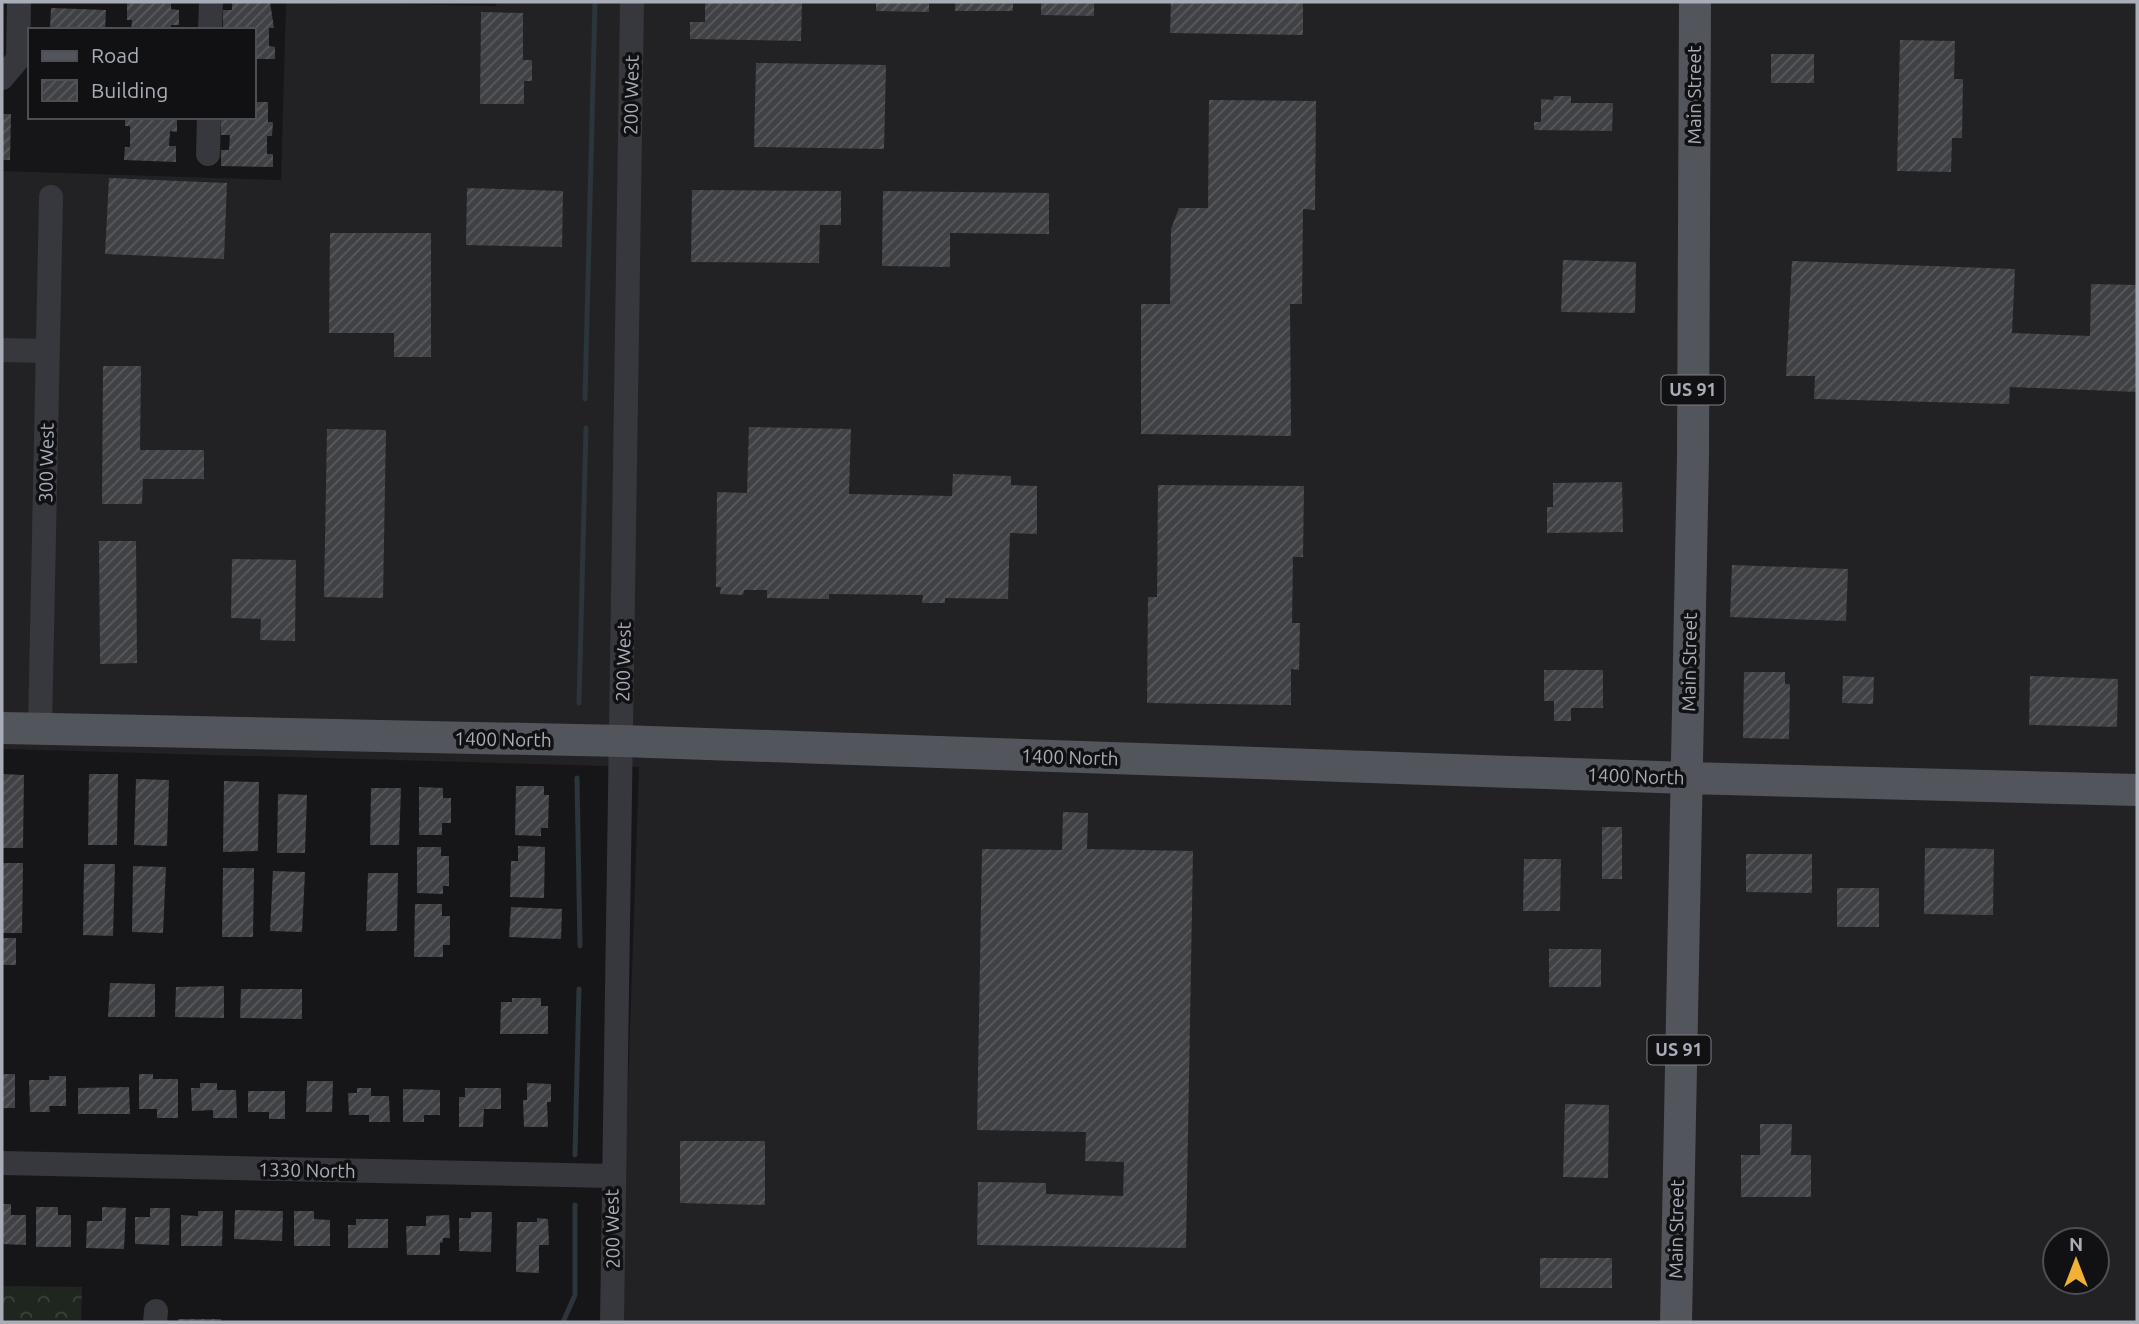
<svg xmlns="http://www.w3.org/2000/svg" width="2139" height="1324" viewBox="0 0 2139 1324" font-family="Ubuntu,sans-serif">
<defs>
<pattern id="park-crowns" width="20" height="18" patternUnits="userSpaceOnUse" patternTransform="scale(1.75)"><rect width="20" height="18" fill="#1e261f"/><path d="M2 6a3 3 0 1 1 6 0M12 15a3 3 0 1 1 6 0" fill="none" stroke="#3c433d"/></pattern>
<pattern id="building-hatch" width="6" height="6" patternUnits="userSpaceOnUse" patternTransform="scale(1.75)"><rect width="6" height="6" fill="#404145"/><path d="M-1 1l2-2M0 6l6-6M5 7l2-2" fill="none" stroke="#595a5e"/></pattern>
</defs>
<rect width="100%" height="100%" fill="#161618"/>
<!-- built -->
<path fill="#222225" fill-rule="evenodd" d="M286,2L496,6L497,2H2137V1322H620L639,767L2,749V171L281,180ZM2055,1240H2097V1282H2055Z"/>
<!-- park -->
<path fill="url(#park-crowns)" d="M2,1286L82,1287L81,1322H2Z"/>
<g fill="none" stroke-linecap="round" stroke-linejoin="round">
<!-- stream -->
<path stroke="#2c353c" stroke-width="5" d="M585,399L595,2
M579,703L586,428
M577,778L580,946
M575,1155L579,989
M563,1322L575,1295V1205"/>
</g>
<!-- building -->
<path fill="url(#building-hatch)" d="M171,2V9L179,10V25H171V30H131L132,20H127V3Z
M232,2H270L274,28H269V46L275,47V59H254V30L223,27V10H232Z
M705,2H802L801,41L690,39V22H705Z
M876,2H929V12L876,11Z
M955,2H1013V11H955Z
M1041,2H1094V16L1041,15Z
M1171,2H1303V35L1170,33Z
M51,8L106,10L105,30H58V27H50Z
M481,12L523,13V60H532V81H524V104H480Z
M1900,40L1955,41L1954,79H1963L1962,138H1952L1951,172L1897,171Z
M1771,54H1814V83H1771Z
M756,63L886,65L884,149L754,147Z
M1554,96H1571V103H1613L1612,131L1534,130V122H1541V99L1553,100Z
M1209,100L1316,101L1315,210L1303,209L1302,304H1290L1291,436L1141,434V304H1170L1171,229L1179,208H1208Z
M254,102H268V122H273L272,136H267V154H273V167L221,166V150H229L230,135H221V118L254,117Z
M2,114H11L10,160H2Z
M125,117H177V132L170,131L169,146H176V162L124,160L125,147H130V126H125Z
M109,178L227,183L224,259L105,254Z
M467,188L563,191L562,247L466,245Z
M692,190L841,191V225H820L819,263L691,262Z
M883,191L1049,193V234L950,233V267L882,266Z
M330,233H431V357H394V333H329Z
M1563,260L1636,262L1635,313L1561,312Z
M1792,261L2015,269L2012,333L2090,336L2091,284L2137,285V392L2010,387L2009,404L1814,399L1815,376H1786Z
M103,366H141L140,450H204V479H143L142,504H102Z
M749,427L851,429L849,494L952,496L953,474L1011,476V485L1037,486V534L1010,533L1008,599L945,598V603H922L923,595L829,594V599L767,598V590H744L743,595L720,594L721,587H716L717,492L747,493Z
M327,429L386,430L383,598L324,597Z
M1622,482L1623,532L1547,533V507H1553V483Z
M1158,485L1304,486L1303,557H1293L1292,623H1300L1299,670L1291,669V705L1147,703L1148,597H1157Z
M99,541H136L137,663L100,664Z
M232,559L296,560L295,641L260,640L261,619L231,618Z
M1732,565L1848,569L1846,621L1730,617Z
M1544,670H1603V708H1571V721H1554V701H1544Z
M1744,672H1785V684H1790L1789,739L1743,738Z
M1843,676L1874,677L1873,704L1842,703Z
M2030,676L2118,679L2117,727L2029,725Z
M2,774L24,775L23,848H2Z
M89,774H118L117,845H88Z
M136,779L169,780L167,846L134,845Z
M224,781L259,782L258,851L223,852Z
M516,786H544V795H549L548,828H541V836L515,835Z
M419,787L443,788V798H451V823H442V835H419Z
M371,788H401L399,845H370Z
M278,794L307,795L305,853H277Z
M1063,812L1088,813L1087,849L1193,851L1186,1248L977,1245L978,1182L1046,1183V1194L1123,1196L1124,1162L1085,1161L1086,1132L977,1130L982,849L1062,850Z
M1602,827H1622V879H1602Z
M518,846L545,847L544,898L510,897L511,861H518Z
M417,847H441V856H449V886H443V894L417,893Z
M1925,848L1994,849L1993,915L1924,914Z
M1746,854H1812V893L1746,892Z
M1524,859H1561L1560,911H1523Z
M2,863H23L22,933H2Z
M84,864H115L113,936L83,935Z
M133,866L166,867L163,933L132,932Z
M223,868H254L253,937H222Z
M273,871L305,872L302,932L270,931Z
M368,873H398L397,931H366Z
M1837,888H1879V927H1837Z
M415,904H442V916H450V945H443V957H414Z
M511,907L562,909L561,939L509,937Z
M2,938H16V965H2Z
M1549,949H1601V987H1549Z
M110,983L155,984V1017H108Z
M224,986V1018L175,1017L176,987Z
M241,989H302V1019L240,1018Z
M512,998H541V1006H548V1034H500L501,1002H512Z
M2,1074H15V1108H2Z
M139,1074H153V1079H178V1118H157V1109H139Z
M49,1076H66V1106H49L50,1112H30L29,1080H49Z
M307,1081H333L332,1112H306Z
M200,1083H217V1090H236L237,1118H213V1110L192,1111L191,1088H200Z
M527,1083L551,1084V1102H547L548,1127H524L523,1100H527Z
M129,1087L130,1114H78V1088Z
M357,1088H371V1096H389L390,1122H369V1115H349L348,1093H357Z
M465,1088H501V1109H484L483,1127H459V1097H465Z
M403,1089L440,1090V1115H424V1122H403Z
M248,1091H285V1119H269V1112H248Z
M1565,1104L1609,1105L1608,1178L1563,1177Z
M1760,1124H1792L1791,1155H1811V1197H1741V1155H1760Z
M680,1141H765V1205L680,1203Z
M2,1204H11V1215H26V1245L2,1244Z
M36,1207H58V1215H71V1247H36Z
M102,1207L126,1208L124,1249L86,1248L87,1221H102Z
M150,1208H170L169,1245L135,1244V1217H150Z
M235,1210L283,1211L282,1241L234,1239Z
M198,1211H223L222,1246H181V1215L198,1216Z
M294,1211H314V1219L330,1220V1246H294Z
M471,1212H492L491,1252L459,1251V1218H471Z
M449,1215L450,1238H443V1242L440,1243V1255H407L406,1226H426V1216Z
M537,1218L548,1219L549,1245H539V1273L516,1272L517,1222H537Z
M356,1219H388V1248H348V1225H356Z
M1540,1258H1612V1288H1540Z
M178,1319H221V1322H178Z"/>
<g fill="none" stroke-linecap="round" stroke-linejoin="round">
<!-- minor -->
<path stroke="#37383d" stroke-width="24" d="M210,30L211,2
M2,78L18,59L19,2
M208,154L209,117
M2,350L48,351
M40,729L51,197
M2,1163L611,1176
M155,1322L156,1311
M612,1322L632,2"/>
<!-- major -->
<path stroke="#53555c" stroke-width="32" d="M2,728L622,741L1687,778L2137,790
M1676,1322L1693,456L1695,2"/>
</g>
<g text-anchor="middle" stroke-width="7" stroke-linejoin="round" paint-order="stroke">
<!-- shield labels -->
<g fill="#111113" stroke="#7b7e86" stroke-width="2">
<rect x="1661.5" y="375.5" width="63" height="29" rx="5"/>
<rect x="1647.5" y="1035.5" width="63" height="29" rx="5"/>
</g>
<g font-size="18" font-weight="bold" fill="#a8adb8">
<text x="1693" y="396">US 91</text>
<text x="1679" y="1056">US 91</text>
</g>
<!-- street labels -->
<g font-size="19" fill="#a8adb8" stroke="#111113">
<text transform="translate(631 95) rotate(-89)" y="7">200 West</text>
<text transform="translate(1694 95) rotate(-90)" y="7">Main Street</text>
<text transform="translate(46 463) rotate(-89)" y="7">300 West</text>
<text transform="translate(623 662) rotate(-89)" y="7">200 West</text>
<text transform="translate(1689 662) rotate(-89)" y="7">Main Street</text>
<text transform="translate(503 739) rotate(1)" y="7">1400 North</text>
<text transform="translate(1070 757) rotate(2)" y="7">1400 North</text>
<text transform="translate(1636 776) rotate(2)" y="7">1400 North</text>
<text transform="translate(307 1170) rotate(1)" y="7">1330 North</text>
<text transform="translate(612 1229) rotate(-91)" y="7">200 West</text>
<text transform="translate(1676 1229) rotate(-89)" y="7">Main Street</text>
</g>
</g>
<!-- border -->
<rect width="2139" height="1324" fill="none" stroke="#a8adb8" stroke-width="7"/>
<!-- legend -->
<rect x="28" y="28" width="228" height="91" fill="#111113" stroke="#4d4f55" stroke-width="2"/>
<rect x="42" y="51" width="35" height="10" fill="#53555c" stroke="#4d4f55" stroke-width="2"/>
<text x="91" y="63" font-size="21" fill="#a8adb8">Road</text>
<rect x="42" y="80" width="35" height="21" fill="url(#building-hatch)" stroke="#4d4f55" stroke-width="2"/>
<text x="91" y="98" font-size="21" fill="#a8adb8">Building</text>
<!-- north arrow -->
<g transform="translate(2076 1261)"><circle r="33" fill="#111113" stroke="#4d4f55" stroke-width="2"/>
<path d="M0-5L12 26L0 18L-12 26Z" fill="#f2b134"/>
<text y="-10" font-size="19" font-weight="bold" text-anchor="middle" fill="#a8adb8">N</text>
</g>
</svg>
